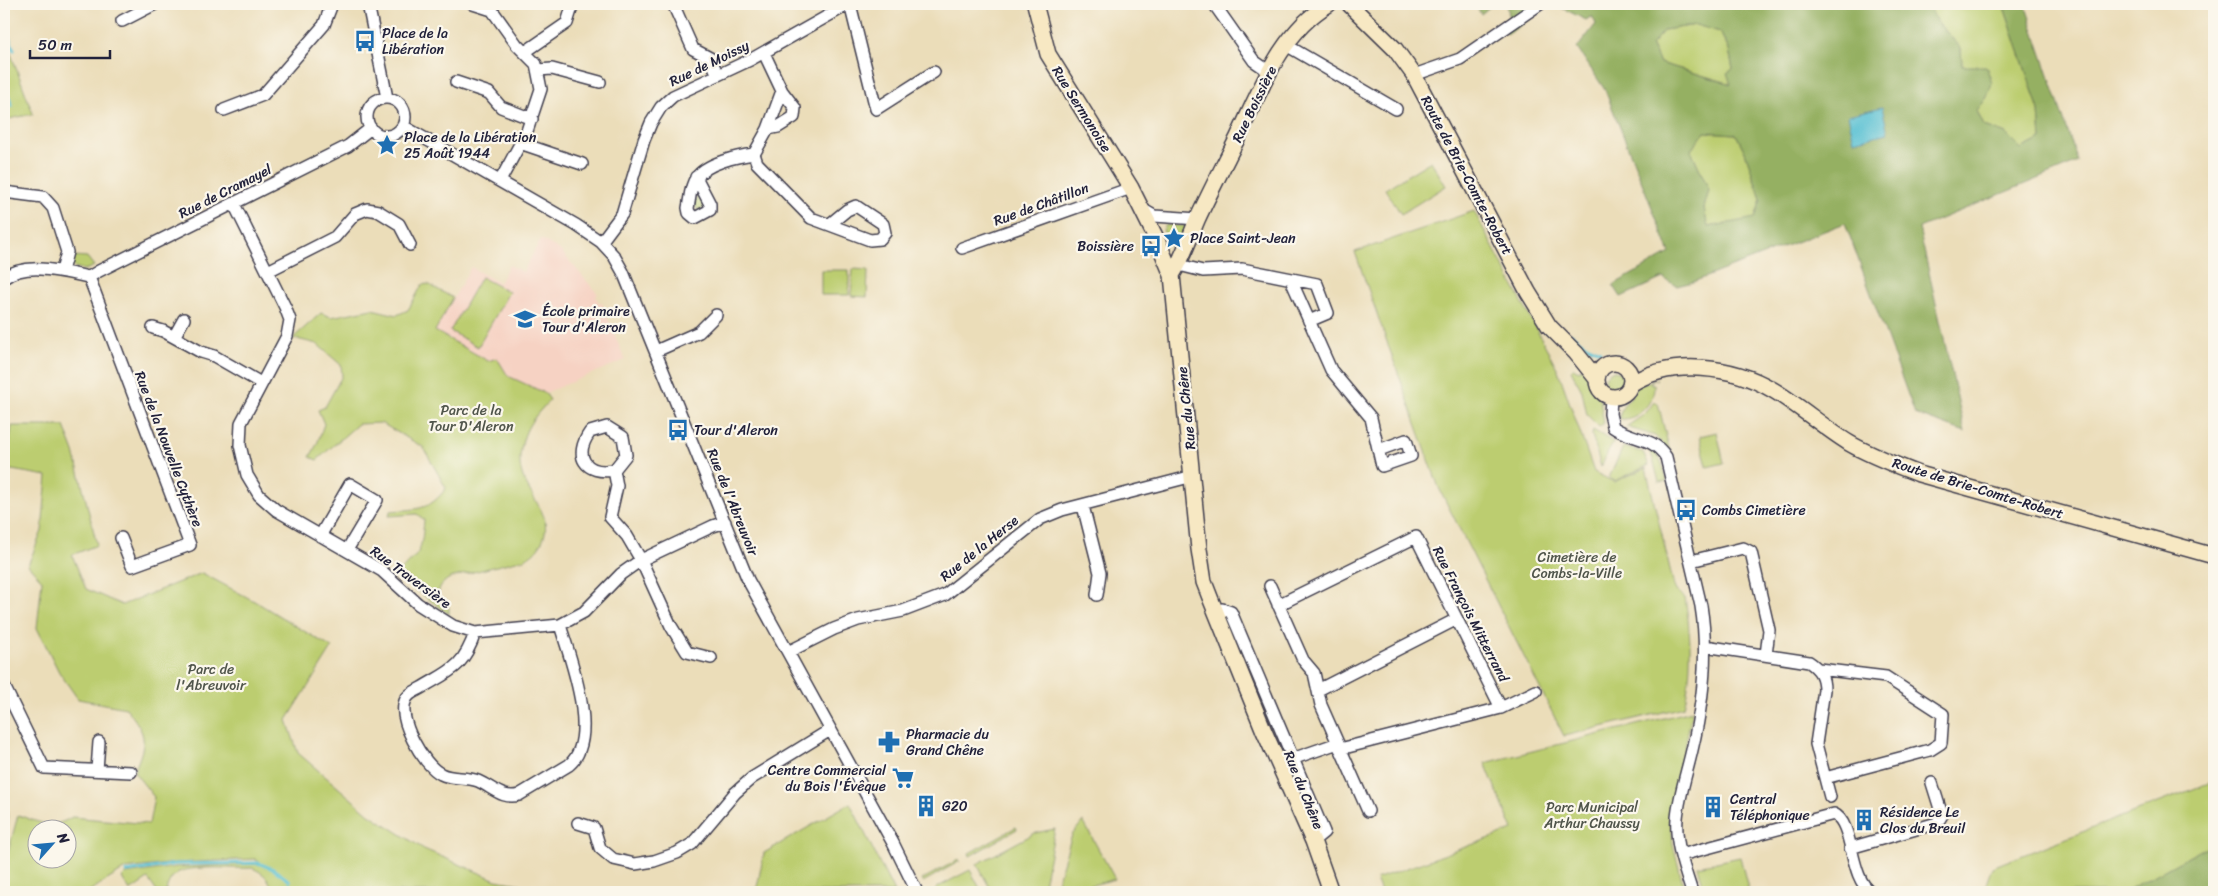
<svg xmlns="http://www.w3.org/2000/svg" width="2218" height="896" viewBox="0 0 2218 896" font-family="Sriracha,sans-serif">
<rect width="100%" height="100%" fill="#fbf7ec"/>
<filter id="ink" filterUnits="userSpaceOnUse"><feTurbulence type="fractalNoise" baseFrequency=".02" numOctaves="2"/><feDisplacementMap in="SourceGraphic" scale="10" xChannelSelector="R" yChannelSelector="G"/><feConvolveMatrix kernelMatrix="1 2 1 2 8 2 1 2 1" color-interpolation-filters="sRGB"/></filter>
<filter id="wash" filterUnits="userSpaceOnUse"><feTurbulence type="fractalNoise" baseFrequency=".0096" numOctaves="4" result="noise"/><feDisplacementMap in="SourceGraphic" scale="20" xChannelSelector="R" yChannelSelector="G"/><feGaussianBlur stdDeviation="1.12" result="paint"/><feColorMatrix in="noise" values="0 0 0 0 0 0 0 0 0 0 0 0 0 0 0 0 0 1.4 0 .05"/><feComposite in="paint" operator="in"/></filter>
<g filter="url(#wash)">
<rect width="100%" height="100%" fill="#ebddb9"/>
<!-- built -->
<path fill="#f6d2c3" d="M541,239L560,250L598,294L596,296L599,304L602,303L625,360L545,393L508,376L497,358L488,361L435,331L471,267L499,283L509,265L523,272Z"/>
<!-- green -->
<path fill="#bccd70" stroke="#6f7856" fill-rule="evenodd" d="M1927,4H2003L2039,110L2041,139L2021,149L2006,134L1984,126L1977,111L1987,97L1962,66L1961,48L1937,22Z
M1696,25L1720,32L1729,50L1733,69L1732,84L1660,63L1651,45L1664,30Z
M4,35L33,114L4,120Z
M1705,132L1736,134L1745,152L1761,199L1755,219L1707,227L1704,208L1709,190L1691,150Z
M1431,161L1446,186L1401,214L1385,189Z
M701,195L706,203L704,209L698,210L694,204L696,197Z
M1474,211L1558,370L1594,472L1614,482L1646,468L1674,586L1676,591L1685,598C1691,634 1693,671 1684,707L1564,736L1439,488L1355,252Z
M1166,225L1187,226L1178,252L1173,251L1163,230Z
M73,256L87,257L94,266L85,270L74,267L70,261Z
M853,269L868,270L867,297L851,296Z
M821,270H849V295H821Z
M481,277L509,292L478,347L450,331Z
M428,284L453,298L435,331L488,361L497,358L508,376L545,393L550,400C532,419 523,429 520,457C518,483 540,500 545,521C548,537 538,553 524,559L450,578C440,584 437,589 439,601L449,607V614L395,575C421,552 421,555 424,520L417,514L389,516L390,511C416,509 430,511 446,488L423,447L381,423L358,424L317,460L310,457L317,444L324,424L318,410L325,407L342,376L341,365L317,344L293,338L321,313L331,317L372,309L397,315L408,310L422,285Z
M1582,367L1590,375L1593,388L1600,399L1604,423L1599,427L1587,415L1582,391L1571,370L1573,368L1579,371Z
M1605 380a9 9 0 1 1 18 0a9 9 0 1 1-18 0Z
M1657,379L1651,382V384H1654C1656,401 1638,421 1620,419C1620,401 1633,401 1636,386Z
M1654,402L1658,403L1670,452L1655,436L1626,427L1645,414Z
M12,426H64L74,452L97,545L72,555L86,589L122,605L202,573L258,603L332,648L287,720L298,753L369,814L424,849L496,880L537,887L556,892H299L290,886L285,892H273C270,879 264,873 252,868C233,869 203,866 185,870C174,872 167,882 166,892H157L148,879L130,891L122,878L126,874L176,867L258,864L264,866L255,859L175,863L125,869L88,892H4V867L18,815C39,822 52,830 72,817L149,824L154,797L134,772C147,740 148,736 126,708L78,699L59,672L37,628L42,580L28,565L42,531L47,476L6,469ZM38,828H68V858H38Z
M1593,430L1613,442L1601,467L1592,435Z
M1717,432L1724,463L1707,467L1700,436Z
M1626,440C1657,449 1659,450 1667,481L1659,482L1652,456L1647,448L1625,441Z
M1623,447L1643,452L1649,465L1615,481L1609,478Z
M1692,711L1671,821L1673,845L1685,892H1381L1376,879L1513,830L1485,763Z
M2214,781V843L2124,892H1983L1992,867Z
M850,803L894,892H756L764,853Z
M4,805C11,816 7,834 4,846Z
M1083,821L1115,879L1066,892H1054L1072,835Z
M1016,827L1017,829L970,856L969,853Z
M1055,829L1043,890L1035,892H992L977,864L1035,833Z
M1740,857L1749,892H1705L1698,866Z
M958,860L960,861L923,882L921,880Z
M970,870L982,892H938L936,888Z"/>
<!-- forest -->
<path fill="#95b062" stroke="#5c694e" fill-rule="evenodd" d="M1474,4H1493L1481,14Z
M1507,4H1541L1540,11L1507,35L1502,26L1509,16Z
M1554,4H1927L1937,22L1961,48L1962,66H1986L1992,83L1987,97L1977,111L1984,126L2006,134L2021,149L2041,139L2039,110L2003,4H2025L2078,162L1919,228L1965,432L1915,414L1845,223L1693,282L1677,286L1663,278L1621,297L1613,285L1670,253L1605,90L1577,48L1596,24L1592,16L1586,20ZM1696,25L1720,32L1729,50L1733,69L1727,73L1731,84L1660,63L1651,45L1664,30ZM1705,132L1736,134L1745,152L1761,199L1755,218L1708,227L1704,208L1709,190L1691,150Z
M2214,843V892H2124Z"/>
<!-- water -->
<path fill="#57c0d3" stroke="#3c7187" d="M1882,107L1888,133L1854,141L1848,115Z"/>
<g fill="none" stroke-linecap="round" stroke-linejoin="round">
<!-- stream -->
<path stroke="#57c0d3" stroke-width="3" d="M4,25L14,50
M4,85L12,106
M1571,334L1586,345L1600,351
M127,872L176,864L258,863L273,869L290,881
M283,892L289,884"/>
</g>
</g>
<g filter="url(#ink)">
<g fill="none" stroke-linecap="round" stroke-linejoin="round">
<!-- street casing -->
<g stroke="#403e4e" stroke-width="14">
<path id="street" d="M368,4L387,98
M473,4L492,10L517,45L536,64L541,89L527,131L500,181
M673,4L693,49L710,58L718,75
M850,4L876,109L934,72
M1214,4L1254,61L1270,72
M122,21L155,4
M1286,45L1396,109
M525,52L567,23L572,7L570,4
M764,53L782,91L795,108L794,117L778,127L768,129
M538,70L552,69L600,82
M1414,75L1460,59L1540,4
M456,82L489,93L501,107L532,119
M782,91L768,129L754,154L757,163L811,218L870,240L880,239L885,233L883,224L856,206L847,210L830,224
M367 117a19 19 0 1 1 38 0a19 19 0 1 1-38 0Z
M224,110L263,95L324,25L332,4
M403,126L576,225L601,242L614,256L623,272L748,580L893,843L917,892
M520,143L582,164
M696,177L710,204V210L695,218L689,213L688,208C690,199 690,186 696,178C706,163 738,156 754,154
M4,192L43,197L53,208L67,252L62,271
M234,204L285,307L290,320L287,336L241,423L240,445L247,475L259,495L276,510L382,571L418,604L453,626L475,633L560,625L584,612L621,574L641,560L713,526L725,522
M1142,209L1154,216L1198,219
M601,242L622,214L644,140L651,123L661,107L673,96L750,60L849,4
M962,248L1131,188
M1179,265L1203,271L1242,269L1317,284L1328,313L1309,321
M268,271L335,237L355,214L367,209L378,211L399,224L410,245
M89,277L190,545L132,566L121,538
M89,277L99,271L348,146L371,128
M4,278C26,261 64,272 89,277
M1291,280L1331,370L1371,418L1382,466L1411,456L1406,440L1379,450
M153,328L163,331L201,352L214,356L261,383
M174,337L184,319
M656,351L699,332L716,315
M1611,398L1610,414L1613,427C1631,440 1653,436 1666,457L1701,606C1709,655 1703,703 1692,750C1687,772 1679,796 1677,818C1675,843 1684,868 1692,892
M614,470C585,475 573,456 590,432L607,427L623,437L626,455L614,470L617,486L610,517L627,536L641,560L671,626L687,652L711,658
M1083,506L1100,573L1097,595
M320,536L350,484L377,500L347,550
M1691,561L1743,548L1751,552L1769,630L1766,655
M1270,586L1303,660L1314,673L1321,705L1368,811
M1278,605L1416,537L1501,708
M1215,611L1222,609L1231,612L1324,832L1313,841
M475,633C463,668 451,670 421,688C416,691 409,693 406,699C396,718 423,765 441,774C452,780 466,776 478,781C492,787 503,800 519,795L569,765C601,738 570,658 560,625
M1705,646L1809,662C1820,669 1824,677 1824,690L1816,744L1830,797
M788,652L834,629L858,620L903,611L945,595L1040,519L1062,510L1193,476
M1819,669L1886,677L1943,714L1941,743L1930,750L1825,778
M4,686L44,768L131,772
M1318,690L1457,619
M1340,749L1501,708L1536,691
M1292,759L1338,743
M97,770L99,742
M578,823L594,828L600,848L613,859L635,864L654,861L677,853L692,844L735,793L752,778L830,730
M1850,848L1937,823L1942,815L1932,783
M1681,855L1834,814C1854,823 1849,878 1871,892"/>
</g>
<!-- secondary casing -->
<g stroke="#403e4e" stroke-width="18">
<path id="secondary" d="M1035,4L1048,54L1131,188L1159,244L1172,275L1199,549L1204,582L1211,600L1264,731L1313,841L1331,892
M1349,4L1395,49L1414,75L1528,292L1549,326L1576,353L1596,378
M1172,275C1183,258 1189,239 1197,220C1210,192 1224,165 1238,137C1261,89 1281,32 1329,4
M1597 380a17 17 0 1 1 34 0a17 17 0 1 1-34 0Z
M1631,384C1672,358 1733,366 1773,390C1800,406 1823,427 1849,443C1871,456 1896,465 1919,474L2214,556"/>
</g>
<!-- street -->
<use href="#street" stroke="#fff" stroke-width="11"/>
<!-- secondary -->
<use href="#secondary" stroke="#f7e8c3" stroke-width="15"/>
</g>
</g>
<!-- icons -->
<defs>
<g id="bus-bare" transform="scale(1.725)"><path d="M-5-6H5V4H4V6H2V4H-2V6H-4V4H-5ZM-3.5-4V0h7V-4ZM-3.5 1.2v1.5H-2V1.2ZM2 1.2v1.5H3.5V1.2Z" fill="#1f6fb2" stroke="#fbf7ec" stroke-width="2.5" paint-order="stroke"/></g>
<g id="sight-bare" transform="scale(1.725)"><path d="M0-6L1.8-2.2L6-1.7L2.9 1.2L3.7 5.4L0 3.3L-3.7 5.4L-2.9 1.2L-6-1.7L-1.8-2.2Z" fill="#1f6fb2" stroke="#fbf7ec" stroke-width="2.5" paint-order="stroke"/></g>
<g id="school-bare" transform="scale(1.725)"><path d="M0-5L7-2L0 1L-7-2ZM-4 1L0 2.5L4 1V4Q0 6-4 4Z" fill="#1f6fb2" stroke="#fbf7ec" stroke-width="2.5" paint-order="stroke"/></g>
<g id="pharmacy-bare" transform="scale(1.725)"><path d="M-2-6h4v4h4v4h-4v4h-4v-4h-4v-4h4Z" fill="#1f6fb2" stroke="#fbf7ec" stroke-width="2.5" paint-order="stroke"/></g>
<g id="supermarket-bare" transform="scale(1.725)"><path d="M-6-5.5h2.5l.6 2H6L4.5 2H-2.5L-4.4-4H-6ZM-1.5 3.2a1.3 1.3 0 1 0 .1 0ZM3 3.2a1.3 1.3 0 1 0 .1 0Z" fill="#1f6fb2" stroke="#fbf7ec" stroke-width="2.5" paint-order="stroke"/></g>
<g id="building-bare" transform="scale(1.725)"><path d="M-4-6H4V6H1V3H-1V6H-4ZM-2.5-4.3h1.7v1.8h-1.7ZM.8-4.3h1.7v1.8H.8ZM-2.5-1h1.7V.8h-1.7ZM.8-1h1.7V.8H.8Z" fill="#1f6fb2" stroke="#fbf7ec" stroke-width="2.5" paint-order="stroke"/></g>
</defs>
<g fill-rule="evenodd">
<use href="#bus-bare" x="365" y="41"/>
<use href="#sight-bare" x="387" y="145"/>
<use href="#sight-bare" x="1174" y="238"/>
<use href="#bus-bare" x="1151" y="246"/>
<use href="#school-bare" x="525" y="319"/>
<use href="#bus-bare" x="678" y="430"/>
<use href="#bus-bare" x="1686" y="510"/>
<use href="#pharmacy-bare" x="889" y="742"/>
<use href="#supermarket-bare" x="903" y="778"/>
<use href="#building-bare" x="926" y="806"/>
<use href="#building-bare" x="1713" y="807"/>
<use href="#building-bare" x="1864" y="820"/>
</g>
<g text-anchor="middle" stroke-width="4.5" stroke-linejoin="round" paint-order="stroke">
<!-- poi labels -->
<g font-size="14" fill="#22223b" stroke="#fbf7ec" text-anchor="start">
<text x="382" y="38">Place de la<tspan x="382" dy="16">Libération</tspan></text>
<text x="404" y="142">Place de la Libération<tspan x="404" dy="16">25 Août 1944</tspan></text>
<text x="1190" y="243">Place Saint-Jean</text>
<text x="1134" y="251" text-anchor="end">Boissière</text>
<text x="542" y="316">École primaire<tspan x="542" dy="16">Tour d'Aleron</tspan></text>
<text x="694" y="435">Tour d'Aleron</text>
<text x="1702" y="515">Combs Cimetière</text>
<text x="906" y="739">Pharmacie du<tspan x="906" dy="16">Grand Chêne</tspan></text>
<text x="886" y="775" text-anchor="end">Centre Commercial<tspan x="886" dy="16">du Bois l'Évêque</tspan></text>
<text x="1730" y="804">Central<tspan x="1730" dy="16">Téléphonique</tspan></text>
<text x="942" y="811">G20</text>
<text x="1880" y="817">Résidence Le<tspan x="1880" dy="16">Clos du Breuil</tspan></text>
</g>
<!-- street labels -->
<g font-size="14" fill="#22223b" stroke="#fbf7ec">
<text transform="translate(709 63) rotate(-26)" y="5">Rue de Moissy</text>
<text transform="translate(1254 104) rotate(-64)" y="5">Rue Boissière</text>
<text transform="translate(1082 109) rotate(58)" y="5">Rue Sermonoise</text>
<text transform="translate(1467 175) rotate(62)" y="5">Route de Brie-Comte-Robert</text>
<text transform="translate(225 191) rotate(-27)" y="5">Rue de Cramayel</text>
<text transform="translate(1041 204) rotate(-20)" y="5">Rue de Châtillon</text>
<text transform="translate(1186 408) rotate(-96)" y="5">Rue du Chêne</text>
<text transform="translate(169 449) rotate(69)" y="5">Rue de la Nouvelle Cythère</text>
<text transform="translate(1978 488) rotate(17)" y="5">Route de Brie-Comte-Robert</text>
<text transform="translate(733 502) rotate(68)" y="5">Rue de l'Abreuvoir</text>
<text transform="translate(979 548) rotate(-39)" y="5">Rue de la Herse</text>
<text transform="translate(411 577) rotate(36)" y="5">Rue Traversière</text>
<text transform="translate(1471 614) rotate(63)" y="5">Rue François Mitterrand</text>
<text transform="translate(1304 790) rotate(68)" y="5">Rue du Chêne</text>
</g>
<!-- park labels -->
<g font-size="14" fill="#50554b" stroke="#fbf7ec">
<text x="471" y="415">Parc de la<tspan x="471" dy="16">Tour D'Aleron</tspan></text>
<text x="1577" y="562">Cimetière de<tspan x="1577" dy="16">Combs-la-Ville</tspan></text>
<text x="211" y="674">Parc de<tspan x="211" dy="16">l'Abreuvoir</tspan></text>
<text x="1592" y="812">Parc Municipal<tspan x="1592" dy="16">Arthur Chaussy</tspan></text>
</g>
</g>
<!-- margin -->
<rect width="2218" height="896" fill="none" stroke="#fbf7ec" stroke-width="20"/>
<!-- north arrow -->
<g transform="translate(52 844) rotate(63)"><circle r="24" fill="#fbf7ec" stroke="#a4a2a5"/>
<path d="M0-4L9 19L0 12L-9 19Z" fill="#1f6fb2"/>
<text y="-8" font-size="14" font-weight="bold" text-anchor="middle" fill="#22223b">N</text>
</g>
<!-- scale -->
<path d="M30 50v8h80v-8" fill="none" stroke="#22223b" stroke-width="2.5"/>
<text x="38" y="50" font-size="15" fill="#22223b" stroke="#fbf7ec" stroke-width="4" paint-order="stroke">50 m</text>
</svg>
